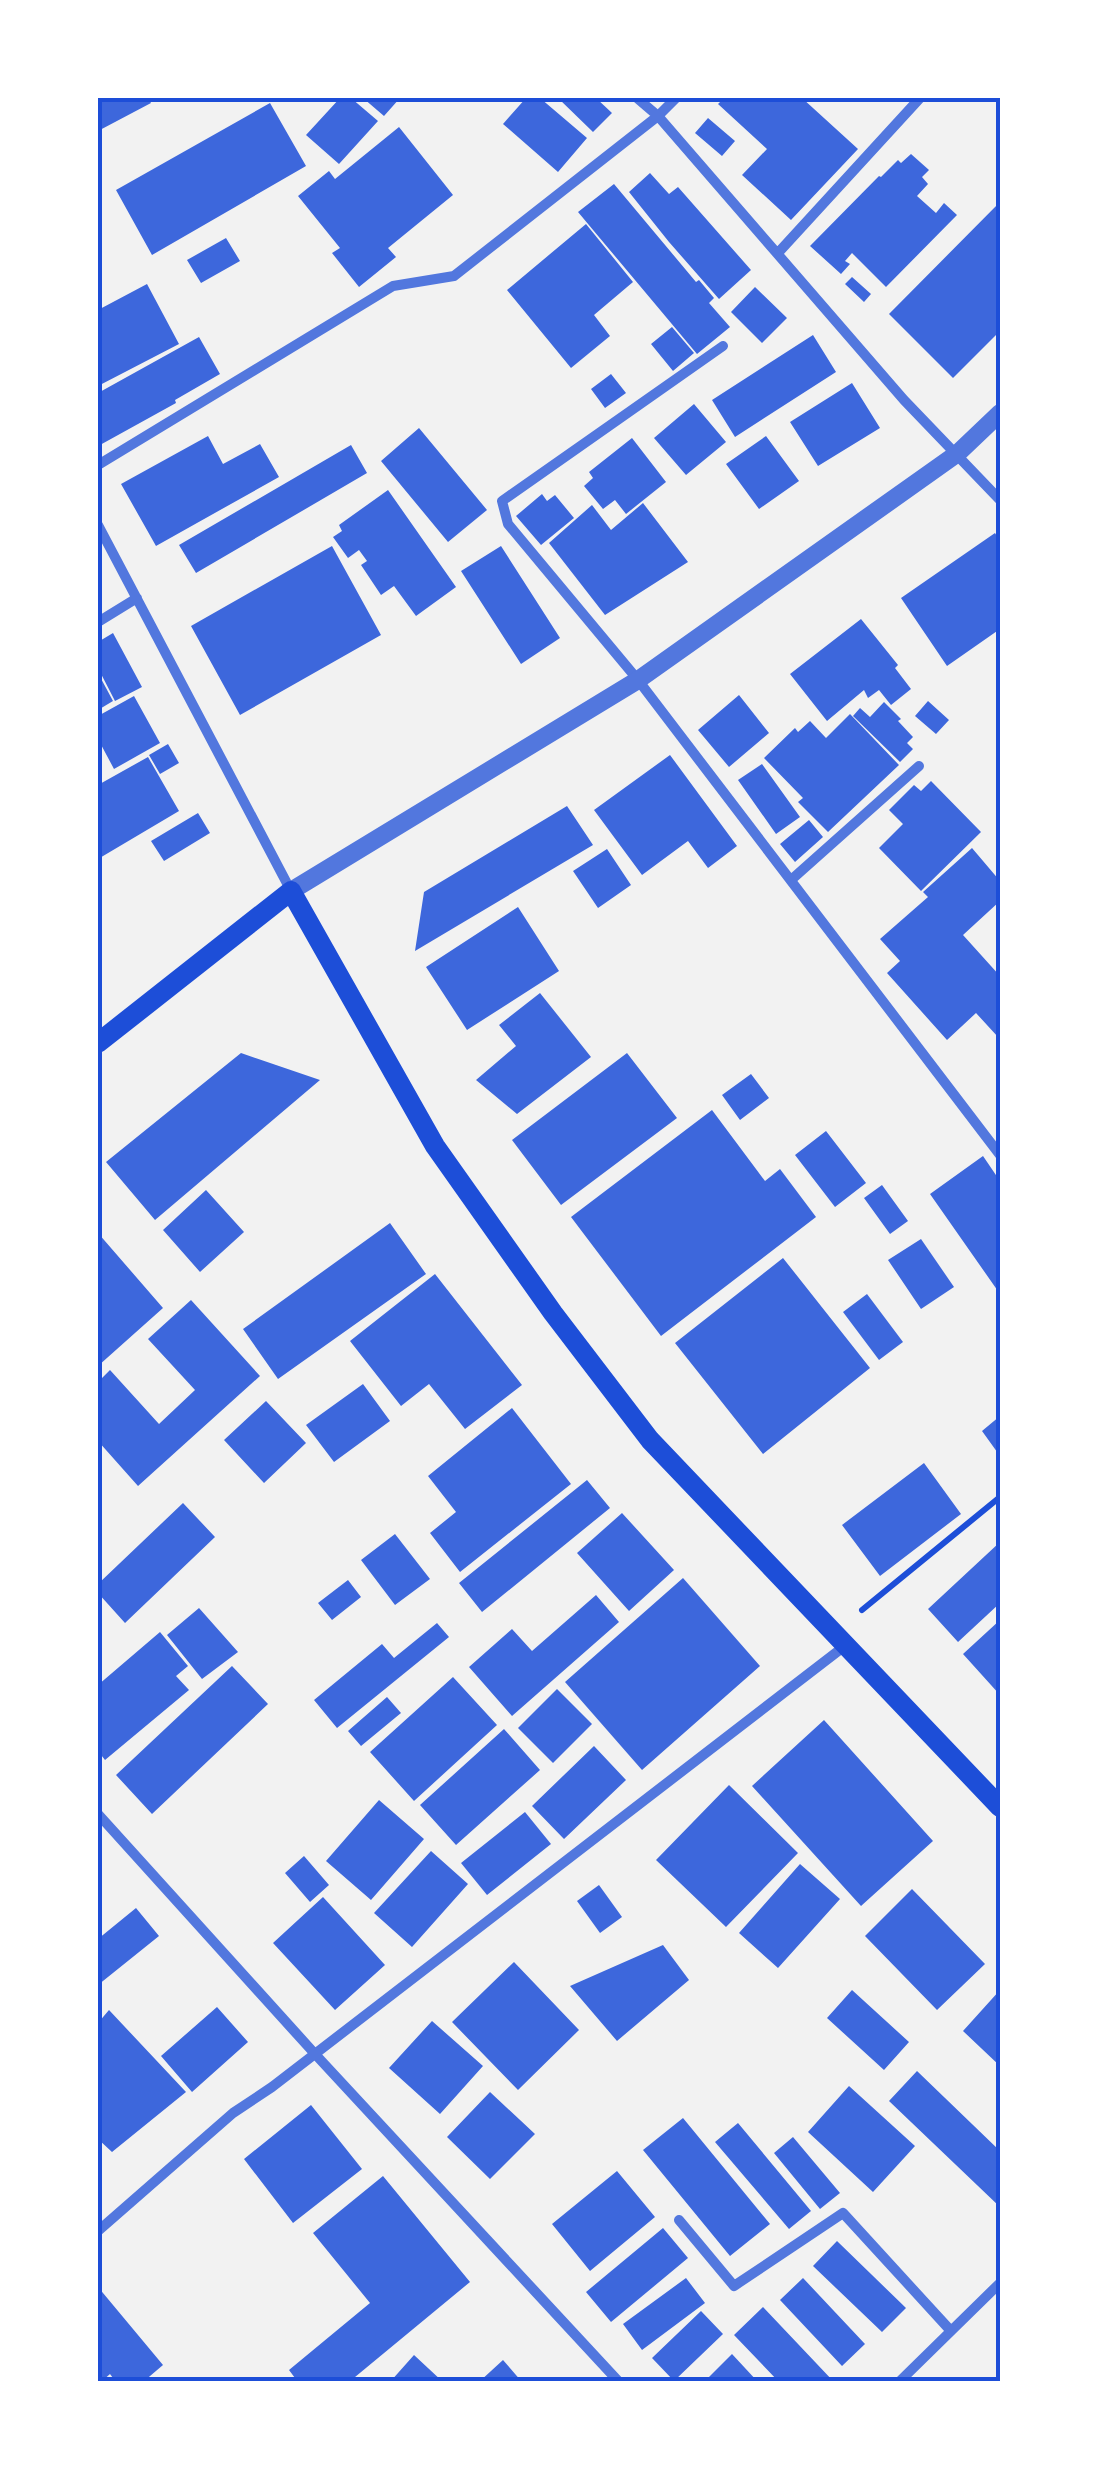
<svg xmlns="http://www.w3.org/2000/svg" width="1098" height="2479" viewBox="0 0 1098 2479" font-family="'Archivo Narrow',sans-serif">
<rect width="100%" height="100%" fill="#f2f2f2"/>
<!-- building -->
<path fill="#3d67dc" d="M98,98H148L151,103L98,131Z
M340,98H351L378,121L339,164L306,135Z
M363,98H400L384,116Z
M526,98H540L587,138L558,172L503,124Z
M558,98H596L612,113L593,132Z
M724,98H802L858,149L791,220L742,175L767,149L718,104Z
M270,103L306,166L152,255L116,190Z
M708,118L735,141L722,156L695,133Z
M399,127L453,195L388,248L396,257L359,287L332,253L340,248L298,196L329,171L335,179Z
M911,154L929,170L922,177L928,184L917,196L936,213L944,203L957,215L886,287L852,253L845,261L850,264L841,274L810,246L879,176L881,177L898,160L901,163Z
M650,173L669,194L678,187L751,270L719,299L669,242L629,192Z
M614,184L696,282L699,280L714,298L709,303L730,327L697,354L578,212Z
M1000,202V331L953,378L889,314Z
M586,224L633,282L594,315L610,336L571,368L507,290Z
M226,238L240,261L201,283L187,260Z
M852,277L871,294L864,302L845,284Z
M147,284L179,344L98,386V310Z
M755,287L787,318L762,343L731,312Z
M672,327L694,353L673,371L651,344Z
M813,335L836,372L735,437L712,400Z
M199,337L220,374L175,400L176,403L100,445L98,440V393Z
M611,374L626,393L605,408L591,389Z
M852,383L880,428L818,466L790,422Z
M694,404L726,442L686,475L654,438Z
M419,428L487,510L448,542L381,461Z
M208,436L223,464L260,444L279,477L156,546L121,484Z
M766,436L799,481L759,509L726,464Z
M632,438L666,482L626,514L615,500L603,509L584,486L593,478L589,472Z
M351,445L367,473L196,573L179,545Z
M388,490L456,587L416,616L394,586L381,595L361,565L367,561L359,550L348,558L333,537L342,531L339,525Z
M542,494L547,501L555,495L574,518L541,545L516,516Z
M643,503L688,562L605,615L549,543L592,505L611,530Z
M995,533L1000,541V629L947,666L901,598Z
M332,546L381,635L240,715L191,626Z
M501,546L560,638L521,664L461,571Z
M861,619L898,665L895,668L911,689L891,705L879,690L868,698L864,690L827,721L790,674Z
M113,633L142,687L115,701L98,668V642Z
M98,673L113,701L98,710Z
M739,695L769,733L729,767L698,730Z
M134,696L160,743L114,769L98,739V716Z
M928,701L949,720L936,734L915,716Z
M884,702L901,719L898,721L913,737L907,743L913,749L900,762L853,716L860,708L870,717Z
M850,714L899,765L828,832L798,802L803,798L764,758L795,728L798,732L810,721L826,738Z
M168,744L179,763L160,774L149,755Z
M670,755L737,846L708,868L688,841L642,875L594,810Z
M148,757L179,811L98,859V785Z
M762,764L800,817L776,834L738,780Z
M931,781L981,832L921,891L879,848L903,824L889,810L914,785L921,791Z
M567,806L593,845L415,951L424,892Z
M198,813L210,833L164,861L151,841Z
M809,820L823,837L795,862L780,844Z
M972,848L1000,881V901L963,935L1000,976V1035L998,1037L976,1013L947,1040L887,973L900,961L880,939L928,897L923,892Z
M607,849L631,885L598,908L573,871Z
M518,907L559,971L467,1030L426,967Z
M540,993L591,1057L517,1114L476,1080L516,1046L499,1025Z
M241,1053L320,1080L155,1220L106,1162Z
M627,1053L677,1118L561,1205L512,1140Z
M751,1074L769,1098L740,1120L722,1095Z
M712,1110L765,1181L780,1169L816,1217L661,1336L571,1217Z
M826,1131L866,1183L835,1207L795,1155Z
M983,1156L1000,1181V1294L930,1194Z
M882,1185L908,1221L890,1234L864,1198Z
M206,1190L244,1232L200,1272L163,1230Z
M390,1223L426,1274L278,1379L243,1329Z
M98,1233L163,1308L98,1366Z
M921,1239L954,1287L921,1309L888,1260Z
M783,1258L870,1368L763,1454L675,1343Z
M435,1274L522,1385L465,1429L429,1384L401,1406L350,1341Z
M867,1294L903,1342L879,1360L843,1312Z
M191,1300L260,1376L138,1486L98,1441V1382L110,1370L159,1424L195,1390L148,1339Z
M363,1384L390,1421L334,1462L306,1425Z
M266,1401L306,1443L264,1483L224,1440Z
M512,1408L571,1484L460,1572L430,1533L456,1512L428,1476Z
M1000,1416V1456L982,1431Z
M924,1463L961,1514L880,1576L842,1525Z
M587,1480L610,1508L482,1612L459,1583Z
M183,1503L215,1537L125,1623L98,1593V1584Z
M622,1513L674,1570L629,1611L577,1553Z
M395,1534L430,1579L395,1605L361,1560Z
M1000,1542V1603L958,1642L928,1609Z
M683,1578L760,1666L642,1770L565,1682Z
M348,1580L361,1597L332,1620L318,1603Z
M596,1595L619,1622L512,1716L469,1667L512,1629L532,1651Z
M199,1608L238,1652L202,1679L167,1635Z
M1000,1620V1695L963,1654Z
M437,1623L449,1637L337,1728L314,1700L382,1644L394,1658Z
M160,1632L188,1666L176,1676L189,1690L105,1760L98,1751V1685Z
M232,1666L268,1704L152,1814L116,1775Z
M453,1677L497,1725L414,1801L370,1752Z
M557,1689L592,1724L553,1763L518,1728Z
M387,1697L401,1713L361,1746L348,1731Z
M824,1720L933,1841L861,1906L752,1786Z
M504,1729L540,1770L456,1845L420,1805Z
M594,1746L626,1780L564,1839L532,1806Z
M729,1785L798,1853L726,1927L656,1860Z
M379,1800L424,1839L371,1900L326,1861Z
M525,1812L551,1844L487,1895L461,1863Z
M431,1851L468,1884L412,1947L374,1913Z
M304,1856L329,1885L310,1902L285,1873Z
M800,1864L840,1899L778,1968L739,1933Z
M599,1885L622,1917L600,1933L577,1901Z
M912,1889L985,1964L937,2010L865,1936Z
M323,1897L385,1965L335,2010L273,1943Z
M136,1908L159,1936L98,1985V1939Z
M663,1945L689,1980L617,2041L570,1986Z
M514,1962L579,2030L518,2090L452,2022Z
M852,1990L909,2042L884,2070L827,2018Z
M1000,1990V2066L963,2031Z
M217,2007L248,2042L192,2092L161,2056Z
M109,2010L186,2092L112,2152L98,2139V2023Z
M432,2021L483,2066L440,2114L389,2068Z
M917,2071L1000,2151V2207L889,2101Z
M849,2086L915,2146L873,2192L808,2132Z
M490,2092L535,2134L490,2179L447,2137Z
M311,2105L362,2169L293,2223L244,2159Z
M683,2118L770,2224L730,2256L643,2150Z
M738,2123L811,2211L789,2229L715,2142Z
M793,2137L840,2193L820,2209L774,2153Z
M617,2171L655,2217L590,2271L552,2224Z
M383,2176L470,2282L349,2382H298L289,2370L370,2303L313,2233Z
M663,2228L688,2258L611,2322L586,2292Z
M837,2241L906,2308L882,2332L813,2266Z
M686,2278L705,2303L642,2350L623,2324Z
M803,2278L865,2344L842,2366L780,2300Z
M98,2287L163,2365L143,2382H116L110,2374L101,2382H98Z
M763,2307L834,2382H779L734,2335Z
M701,2311L723,2334L674,2381L652,2358Z
M732,2354L758,2382H704Z
M414,2355L443,2382H390Z
M503,2360L522,2382H479Z"/>
<g fill="none" stroke-linecap="round" stroke-linejoin="round">
<!-- path -->
<path stroke="#1d4ed8" stroke-width="6" d="M862,1610L1000,1497"/>
<!-- minor -->
<path stroke="#5277de" stroke-width="10" d="M637,98L658,116L904,400L1000,500
M778,253L920,98
M723,346L502,501L508,524L638,680L1000,1155
M98,465L393,286L454,276L658,116L676,98
M98,525L291,891
M98,622L137,598
M791,880L919,766
M98,1814L315,2054L619,2382
M679,2220L734,2286L843,2213L951,2331
M98,2231L233,2113L272,2087L846,1645
M899,2382L1000,2283"/>
<!-- tertiary -->
<path stroke="#5277de" stroke-width="18" d="M291,891L638,680L958,453L1000,413"/>
<!-- secondary -->
<path stroke="#1d4ed8" stroke-width="20" d="M98,1043L291,891L435,1146L553,1313L650,1440L1000,1807"/>
</g>
<!-- border -->
<rect width="1098" height="2479" fill="none" stroke="#ffffff" stroke-width="200"/>
<rect x="100" y="100" width="898" height="2279" fill="none" stroke="#1d4ed8" stroke-width="4"/>
</svg>
